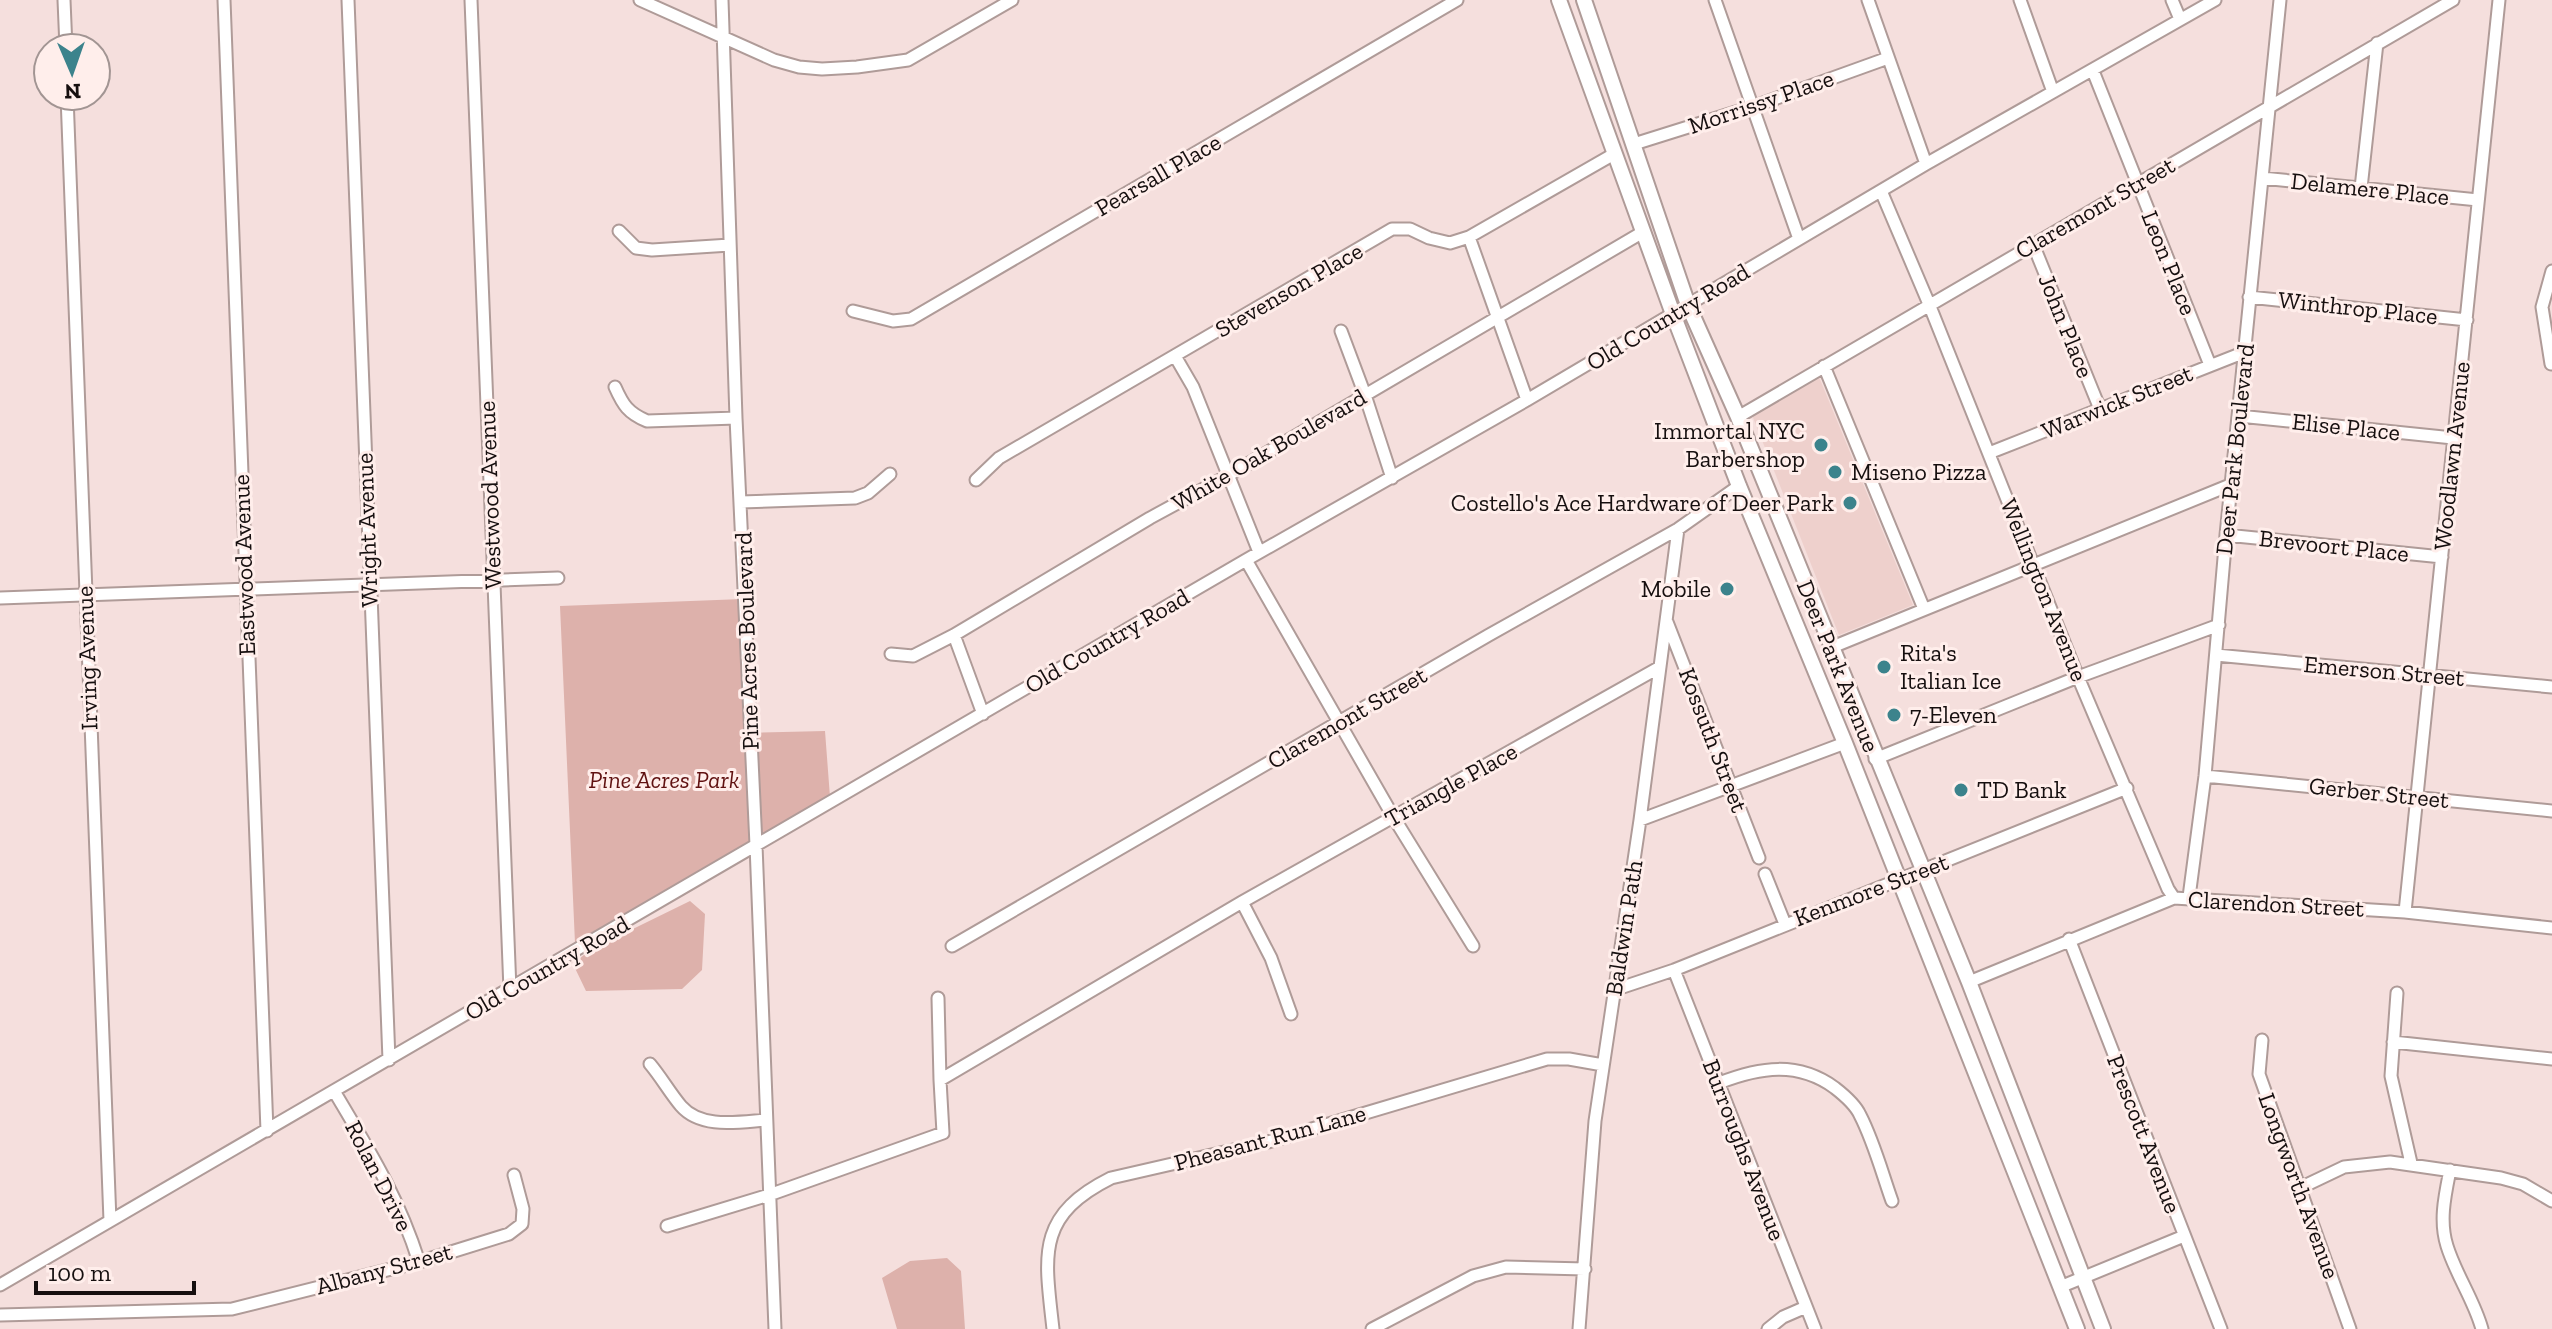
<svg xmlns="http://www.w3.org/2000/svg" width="2552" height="1329" viewBox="0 0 2552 1329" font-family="'Zilla Slab',serif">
<rect width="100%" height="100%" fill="#f5dfdd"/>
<!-- built -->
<path fill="#eed0cc" d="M1819,377L1913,605L1839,635L1752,415Z"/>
<!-- green -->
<path fill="#ddb1ab" d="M743,599L747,733L825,731L830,797L575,943L560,606Z
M690,901L705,914L702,970L682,989L586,991L573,964L590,950Z
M947,1258L961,1271L965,1329H897L882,1278L910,1261Z"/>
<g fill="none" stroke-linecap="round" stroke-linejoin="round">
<!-- minor casing -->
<g stroke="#af9b98" stroke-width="15">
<path id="minor" d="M64,0L66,48
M224,0L267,1131
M348,0L389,1060
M471,0L510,990
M640,0L774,60L799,67L822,69L857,67L908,60L1012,0
M722,0L736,418L756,845L775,1329
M1715,0L1799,239
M1868,0L1926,164
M2020,0L2053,92
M2172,0L2180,19
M2093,71L2210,365
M67,96L110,1221
M1634,144L1752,107L1888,58
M2262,178L2478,200
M2361,188L2377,43
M1881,191L1929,304L2078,677L2168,889L2174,898
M619,231L636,248L652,250L730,245
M1469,237L1527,400
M2033,244L2100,409
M2249,297L2467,320
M853,311L893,321L911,319L1457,0
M1341,331L1365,395L1392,478
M1175,356L1193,387L1259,552
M2551,364L2542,307L2552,271
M1824,366L1924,609
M615,387C623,405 628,413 647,421L736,418
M2239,416L2453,438
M1738,417L2453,0
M1989,453L2245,352
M976,480L999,458L1392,229H1410L1429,238L1450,243L1469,237L1614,154
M741,502L855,498L868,493L890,474
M2226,535L2442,557
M1246,560L1394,818L1473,946
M0,598L558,578
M1667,622L1759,858
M954,635L983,714
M1830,648L2230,485
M891,654L913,656L954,635L1150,518L1229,475L1643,232
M2216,655L2552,687
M1875,759L2078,677L2219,625
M2205,776L2552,811
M1640,820L1845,743
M1765,874L1785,924
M2189,897L2205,776L2226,535L2280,0
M1242,902L1271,958L1291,1014
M2405,912L2499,0
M2069,939L2221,1329
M952,946L1489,635L1678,529L1739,486
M1674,970L1815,1329
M1969,982L2174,898L2405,912L2552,928
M1614,990L1674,970L2127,788
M2397,993L2391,1076L2411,1163
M938,998L940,1080L1242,902L1660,667
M2262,1040L2259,1074L2350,1329
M2393,1042L2552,1059
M650,1064C661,1077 670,1093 681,1106C701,1129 738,1122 766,1120
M1719,1083C1760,1067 1798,1061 1835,1088C1844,1095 1855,1104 1860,1115C1874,1142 1882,1173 1892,1201
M334,1091C369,1150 398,1196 419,1262
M2450,1170C2445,1195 2439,1221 2447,1246C2456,1275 2474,1300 2482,1329
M2300,1188L2344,1167L2390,1162L2501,1178L2523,1184L2552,1201
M667,1226L769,1195L943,1133L940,1080
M0,1285L1246,560L1527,400L1926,164L2215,0
M2060,1287L2184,1236
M0,1315L232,1309L419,1262L509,1234L522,1224L523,1209L514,1175
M1053,1329C1045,1256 1035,1216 1111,1178L1268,1142L1547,1059H1569L1603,1065
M1372,1329L1473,1276L1506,1267L1585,1269
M1579,1329L1595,1121L1640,820L1678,529
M1768,1329L1783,1317L1806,1307"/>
</g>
<!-- major casing -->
<g stroke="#af9b98" stroke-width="18">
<path id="major" d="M1559,0L1673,314L1739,486L1845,743L2077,1329
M1584,0L1688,305L1738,417L1969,982L2103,1329"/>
</g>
<!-- minor -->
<use href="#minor" stroke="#fff" stroke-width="11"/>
<!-- major -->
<use href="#major" stroke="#fff" stroke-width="14"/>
</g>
<!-- markers -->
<g fill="#3c838c" stroke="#ffeeeb" stroke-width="3">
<circle cx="1821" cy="445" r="8"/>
<circle cx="1835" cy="472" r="8"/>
<circle cx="1850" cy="503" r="8"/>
<circle cx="1727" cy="589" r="8"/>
<circle cx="1884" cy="667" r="8"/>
<circle cx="1894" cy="715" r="8"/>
<circle cx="1961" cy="790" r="8"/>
</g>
<g text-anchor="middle" stroke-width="6" stroke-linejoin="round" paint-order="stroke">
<!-- street labels -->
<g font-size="24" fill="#160f0f" stroke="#ffeeeb">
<text transform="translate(1761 102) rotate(-19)" y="8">Morrissy Place</text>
<text transform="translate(1158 175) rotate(-30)" y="8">Pearsall Place</text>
<text transform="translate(2370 189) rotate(6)" y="8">Delamere Place</text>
<text transform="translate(2095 208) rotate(-30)" y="8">Claremont Street</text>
<text transform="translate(2169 263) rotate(68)" y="8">Leon Place</text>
<text transform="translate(1289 290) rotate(-30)" y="8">Stevenson Place</text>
<text transform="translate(2358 308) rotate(6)" y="8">Winthrop Place</text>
<text transform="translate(1668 317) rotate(-31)" y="8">Old Country Road</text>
<text transform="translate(2066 326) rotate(68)" y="8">John Place</text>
<text transform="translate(2117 402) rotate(-22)" y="8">Warwick Street</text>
<text transform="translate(2346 427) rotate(6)" y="8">Elise Place</text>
<text transform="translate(2235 449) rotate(-84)" y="8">Deer Park Boulevard</text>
<text transform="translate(1269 450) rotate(-30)" y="8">White Oak Boulevard</text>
<text transform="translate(2452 456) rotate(-84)" y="8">Woodlawn Avenue</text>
<text transform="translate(490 495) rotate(-92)" y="8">Westwood Avenue</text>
<text transform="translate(367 530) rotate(-92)" y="8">Wright Avenue</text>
<text transform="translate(2334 546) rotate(6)" y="8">Brevoort Place</text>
<text transform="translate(244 565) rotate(-92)" y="8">Eastwood Avenue</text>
<text transform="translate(2044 590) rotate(68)" y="8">Wellington Avenue</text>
<text transform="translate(747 641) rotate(-92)" y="8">Pine Acres Boulevard</text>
<text transform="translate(1107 641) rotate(-30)" y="8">Old Country Road</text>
<text transform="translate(87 658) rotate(-92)" y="8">Irving Avenue</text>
<text transform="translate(1838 666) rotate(68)" y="8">Deer Park Avenue</text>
<text transform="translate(2384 671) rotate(5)" y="8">Emerson Street</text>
<text transform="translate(1347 718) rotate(-30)" y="8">Claremont Street</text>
<text transform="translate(1713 740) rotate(69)" y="8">Kossuth Street</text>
<text transform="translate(1451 785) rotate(-29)" y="8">Triangle Place</text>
<text transform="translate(2379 793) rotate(6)" y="8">Gerber Street</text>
<text transform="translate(1871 890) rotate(-21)" y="8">Kenmore Street</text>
<text transform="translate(2276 904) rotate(3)" y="8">Clarendon Street</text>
<text transform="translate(1624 928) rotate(-81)" y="8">Baldwin Path</text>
<text transform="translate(547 968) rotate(-30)" y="8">Old Country Road</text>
<text transform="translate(2144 1134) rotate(69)" y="8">Prescott Avenue</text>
<text transform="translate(1270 1138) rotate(-15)" y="8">Pheasant Run Lane</text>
<text transform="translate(1744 1150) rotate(69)" y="8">Burroughs Avenue</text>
<text transform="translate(379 1176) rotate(63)" y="8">Rolan Drive</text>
<text transform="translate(2299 1186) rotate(70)" y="8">Longworth Avenue</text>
<text transform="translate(384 1269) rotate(-15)" y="8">Albany Street</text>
</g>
<!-- poi labels -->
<g font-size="24" fill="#160f0f" stroke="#ffeeeb" text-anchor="start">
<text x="1805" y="439" text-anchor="end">Immortal NYC<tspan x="1805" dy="28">Barbershop</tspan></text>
<text x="1851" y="480">Miseno Pizza</text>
<text x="1834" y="511" text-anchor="end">Costello's Ace Hardware of Deer Park</text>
<text x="1711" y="597" text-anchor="end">Mobile</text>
<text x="1900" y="661">Rita's<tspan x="1900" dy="28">Italian Ice</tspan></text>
<text x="1910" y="723">7-Eleven</text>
<text x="1977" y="798">TD Bank</text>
</g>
<!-- park labels -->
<g font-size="24" font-style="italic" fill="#601111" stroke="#ffeeeb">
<text x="664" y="788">Pine Acres Park</text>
</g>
</g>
<!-- north arrow -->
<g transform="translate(72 72) rotate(178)"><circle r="38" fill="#ffeeeb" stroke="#a29593" stroke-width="2"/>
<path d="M0-6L14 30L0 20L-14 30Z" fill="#3c838c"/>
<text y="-12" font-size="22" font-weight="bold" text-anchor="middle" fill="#160f0f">N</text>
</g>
<!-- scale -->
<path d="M36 1281v12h158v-12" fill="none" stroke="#160f0f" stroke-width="4"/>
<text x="48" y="1281" font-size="24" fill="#160f0f" stroke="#ffeeeb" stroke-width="6" paint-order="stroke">100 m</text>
</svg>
